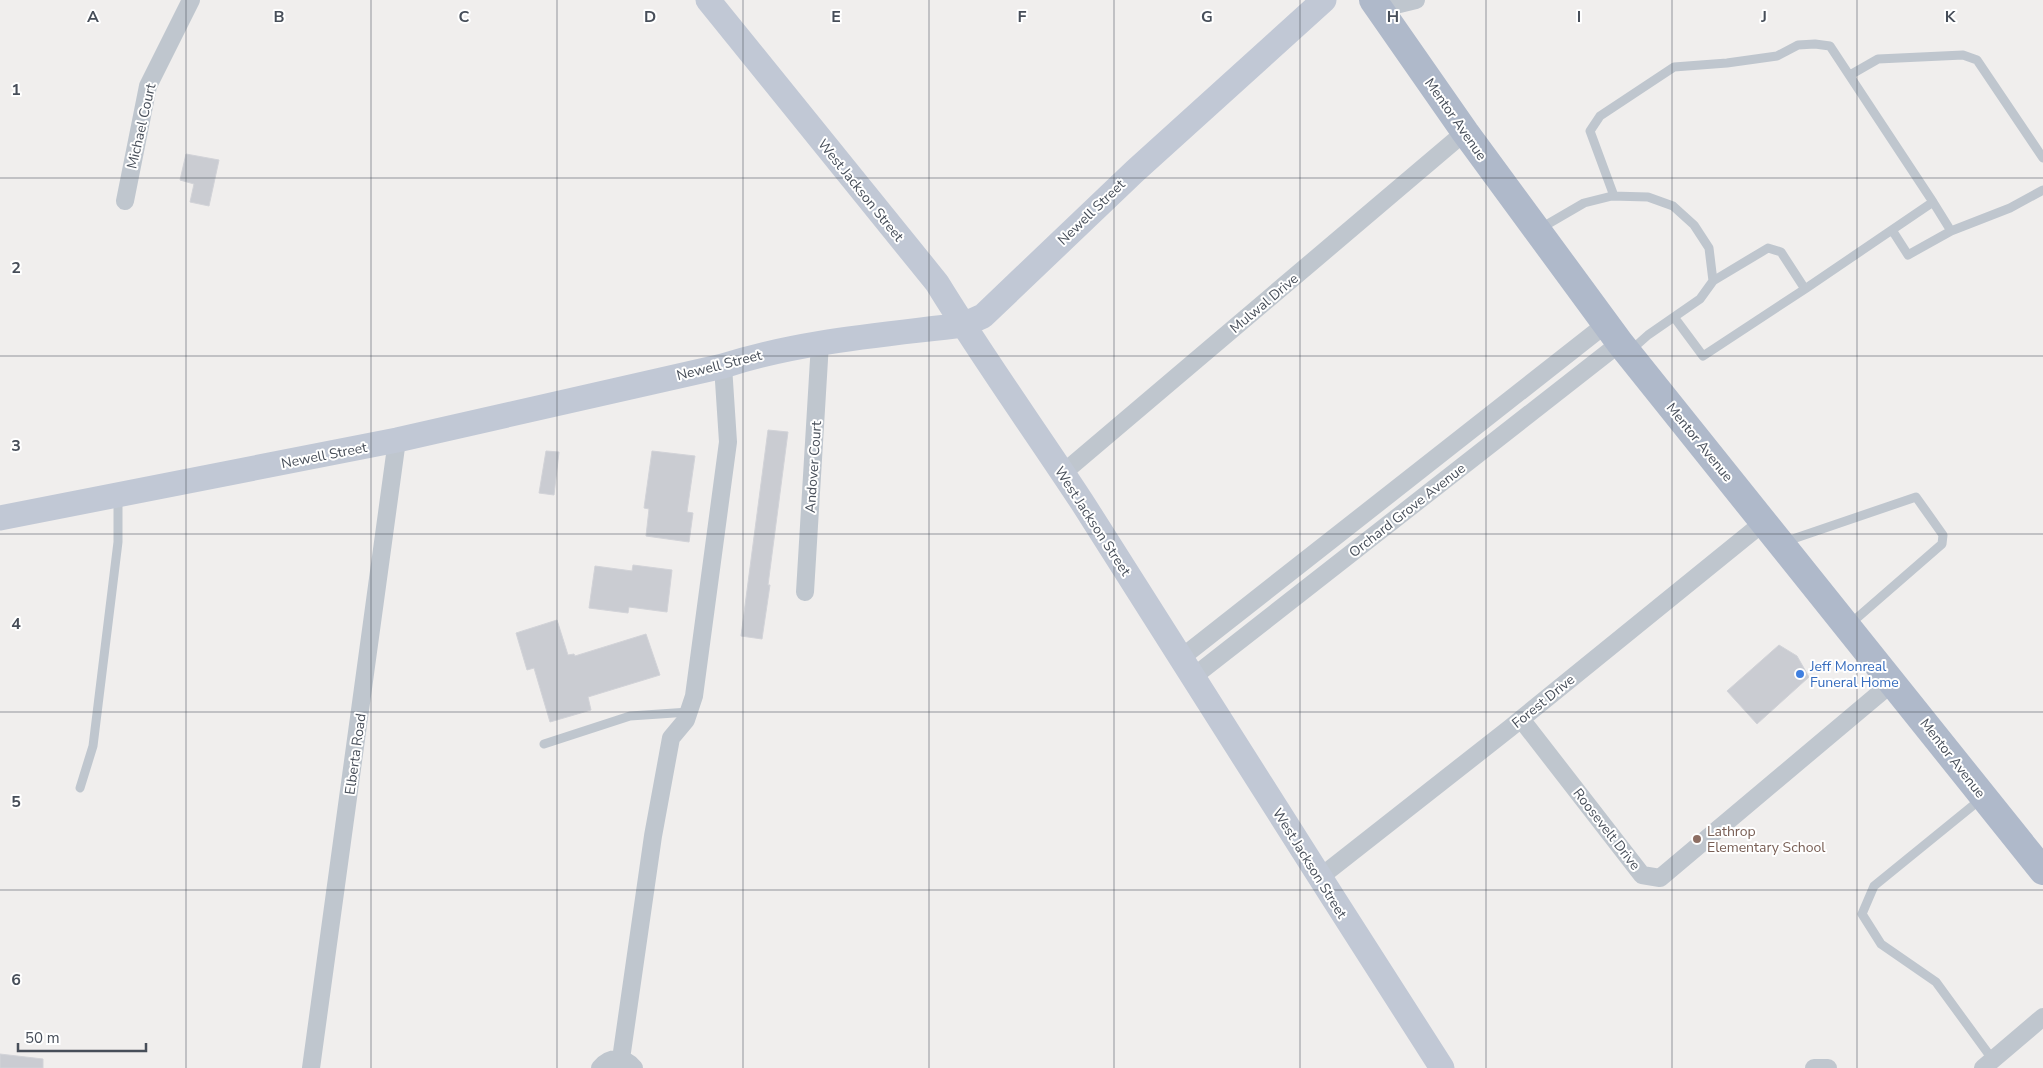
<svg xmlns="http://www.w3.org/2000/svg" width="2043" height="1068" viewBox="0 0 2043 1068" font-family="'Nunito Sans',sans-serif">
<rect width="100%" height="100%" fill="#f0eeed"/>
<!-- building -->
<path fill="#caccd2" stroke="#d2d3d8" d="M186,154L219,160L209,206L190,202L194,184L180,180Z
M768,430L788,432L768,585H770L762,639L741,636Z
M546,451L559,452L554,495L539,493Z
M652,451L695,456L687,512L693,513L689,542L646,536L649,509L644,508Z
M633,565L672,570L667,612L629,607L628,613L589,608L595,566L632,571Z
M557,620L568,655L574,654L575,656L646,634L660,675L588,697L591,710L550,722L534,668L527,670L516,633Z
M1779,645L1797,656L1809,677L1757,724L1727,691Z
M0,1054L43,1059V1068H0Z"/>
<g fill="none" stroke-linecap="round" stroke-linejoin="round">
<!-- lane -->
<path stroke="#bfc6ce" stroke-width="9" d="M1850,75L1878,59L1963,55L1977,60L2043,158
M1614,196L1590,131L1600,116L1674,67L1727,63L1777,56L1798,45L1815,44L1830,46L1933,202L1805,289
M1541,228L1584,203L1612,196L1648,197L1673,206L1694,225L1709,248L1713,281L1700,299L1648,335L1630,351
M1892,230L1908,255L1951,231L1933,202
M1951,231L2010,208L2043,190
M1674,317L1703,356L1805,289L1781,252L1768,248L1713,281
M1784,542L1916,497L1943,535L1942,544L1850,624
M544,744L630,716L689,712
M80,788L93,746L118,542V497
M1981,799L1874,886L1862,914L1881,944L1936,982L1993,1060"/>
<!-- street -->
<path stroke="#bfc6ce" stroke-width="18" d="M1379,9L1416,0
M125,201L148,86L191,0
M1063,473L1465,132
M805,592L820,343
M1181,658L1606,324
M1193,677L1620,343
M1521,719L1642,875L1660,878L1893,682
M1319,878L1510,728L1764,522
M621,1059L653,836L671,738L686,720L694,696L728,442L723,366
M311,1068L397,440
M600,1068C610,1056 624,1056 634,1068
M1814,1068H1828
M1983,1068L2043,1017"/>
<!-- secondary -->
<path stroke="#c1c8d5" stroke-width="25" d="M708,0L937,283C983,358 1034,429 1082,502C1202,691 1321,880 1442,1068
M0,518L397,440L723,366C800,341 883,335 963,325L983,316L1135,171L1324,0"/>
<!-- primary -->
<path stroke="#afb9ca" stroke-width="28" d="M1373,0L1465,132L1620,343L2043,871"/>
</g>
<!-- grid -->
<path fill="none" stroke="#474e59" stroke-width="1" stroke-opacity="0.55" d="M186,0V1068M371,0V1068M557,0V1068M743,0V1068M929,0V1068M1114,0V1068M1300,0V1068M1486,0V1068M1672,0V1068M1857,0V1068M0,178H2043M0,356H2043M0,534H2043M0,712H2043M0,890H2043"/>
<!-- markers -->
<circle fill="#3f7fe0" stroke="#fff" stroke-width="2" cx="1800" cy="674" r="5"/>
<circle fill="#8d6e63" stroke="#fff" stroke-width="2" cx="1697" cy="839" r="5"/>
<g text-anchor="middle" stroke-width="4" stroke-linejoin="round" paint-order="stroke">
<!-- street labels -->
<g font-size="14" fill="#474e59" stroke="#fff">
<text transform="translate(1456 119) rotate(55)" y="5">Mentor Avenue</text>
<text transform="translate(141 126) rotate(-77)" y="5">Michael Court</text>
<text transform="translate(861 190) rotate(51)" y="5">West Jackson Street</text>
<text transform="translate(1091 212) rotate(-44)" y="5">Newell Street</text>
<text transform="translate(1264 303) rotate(-40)" y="5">Mulwal Drive</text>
<text transform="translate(719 365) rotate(-14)" y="5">Newell Street</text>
<text transform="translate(1700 442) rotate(51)" y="5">Mentor Avenue</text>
<text transform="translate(324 455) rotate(-11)" y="5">Newell Street</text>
<text transform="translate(813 467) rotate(-86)" y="5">Andover Court</text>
<text transform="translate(1407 510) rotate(-38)" y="5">Orchard Grove Avenue</text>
<text transform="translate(1093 521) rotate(57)" y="5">West Jackson Street</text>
<text transform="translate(1543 701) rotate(-39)" y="5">Forest Drive</text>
<text transform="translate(355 754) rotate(-82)" y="5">Elberta Road</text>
<text transform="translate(1953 758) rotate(52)" y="5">Mentor Avenue</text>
<text transform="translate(1607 829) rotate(52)" y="5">Roosevelt Drive</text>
<text transform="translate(1310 863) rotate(58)" y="5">West Jackson Street</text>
</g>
<!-- shop labels -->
<g font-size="14" fill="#366cbe" stroke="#fff" text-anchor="start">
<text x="1810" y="671">Jeff Monreal<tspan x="1810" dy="16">Funeral Home</tspan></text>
</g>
<!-- education labels -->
<g font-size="14" fill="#785e54" stroke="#fff" text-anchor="start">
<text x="1707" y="836">Lathrop<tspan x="1707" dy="16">Elementary School</tspan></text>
</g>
</g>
<g font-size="16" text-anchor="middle" font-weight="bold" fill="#474e59" stroke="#fff" stroke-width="4" stroke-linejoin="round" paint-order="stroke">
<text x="93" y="22">A</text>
<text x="279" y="22">B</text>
<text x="464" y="22">C</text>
<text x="650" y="22">D</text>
<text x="836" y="22">E</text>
<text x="1022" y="22">F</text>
<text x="1207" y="22">G</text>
<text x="1393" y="22">H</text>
<text x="1579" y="22">I</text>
<text x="1764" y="22">J</text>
<text x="1950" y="22">K</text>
<text x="16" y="95">1</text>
<text x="16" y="273">2</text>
<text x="16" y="451">3</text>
<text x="16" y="629">4</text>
<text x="16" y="807">5</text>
<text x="16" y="985">6</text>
</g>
<!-- scale -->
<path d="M18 1043v8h128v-8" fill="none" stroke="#474e59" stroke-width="2.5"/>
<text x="25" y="1043" font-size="15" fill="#474e59" stroke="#ffffff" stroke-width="4" paint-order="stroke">50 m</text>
</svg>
